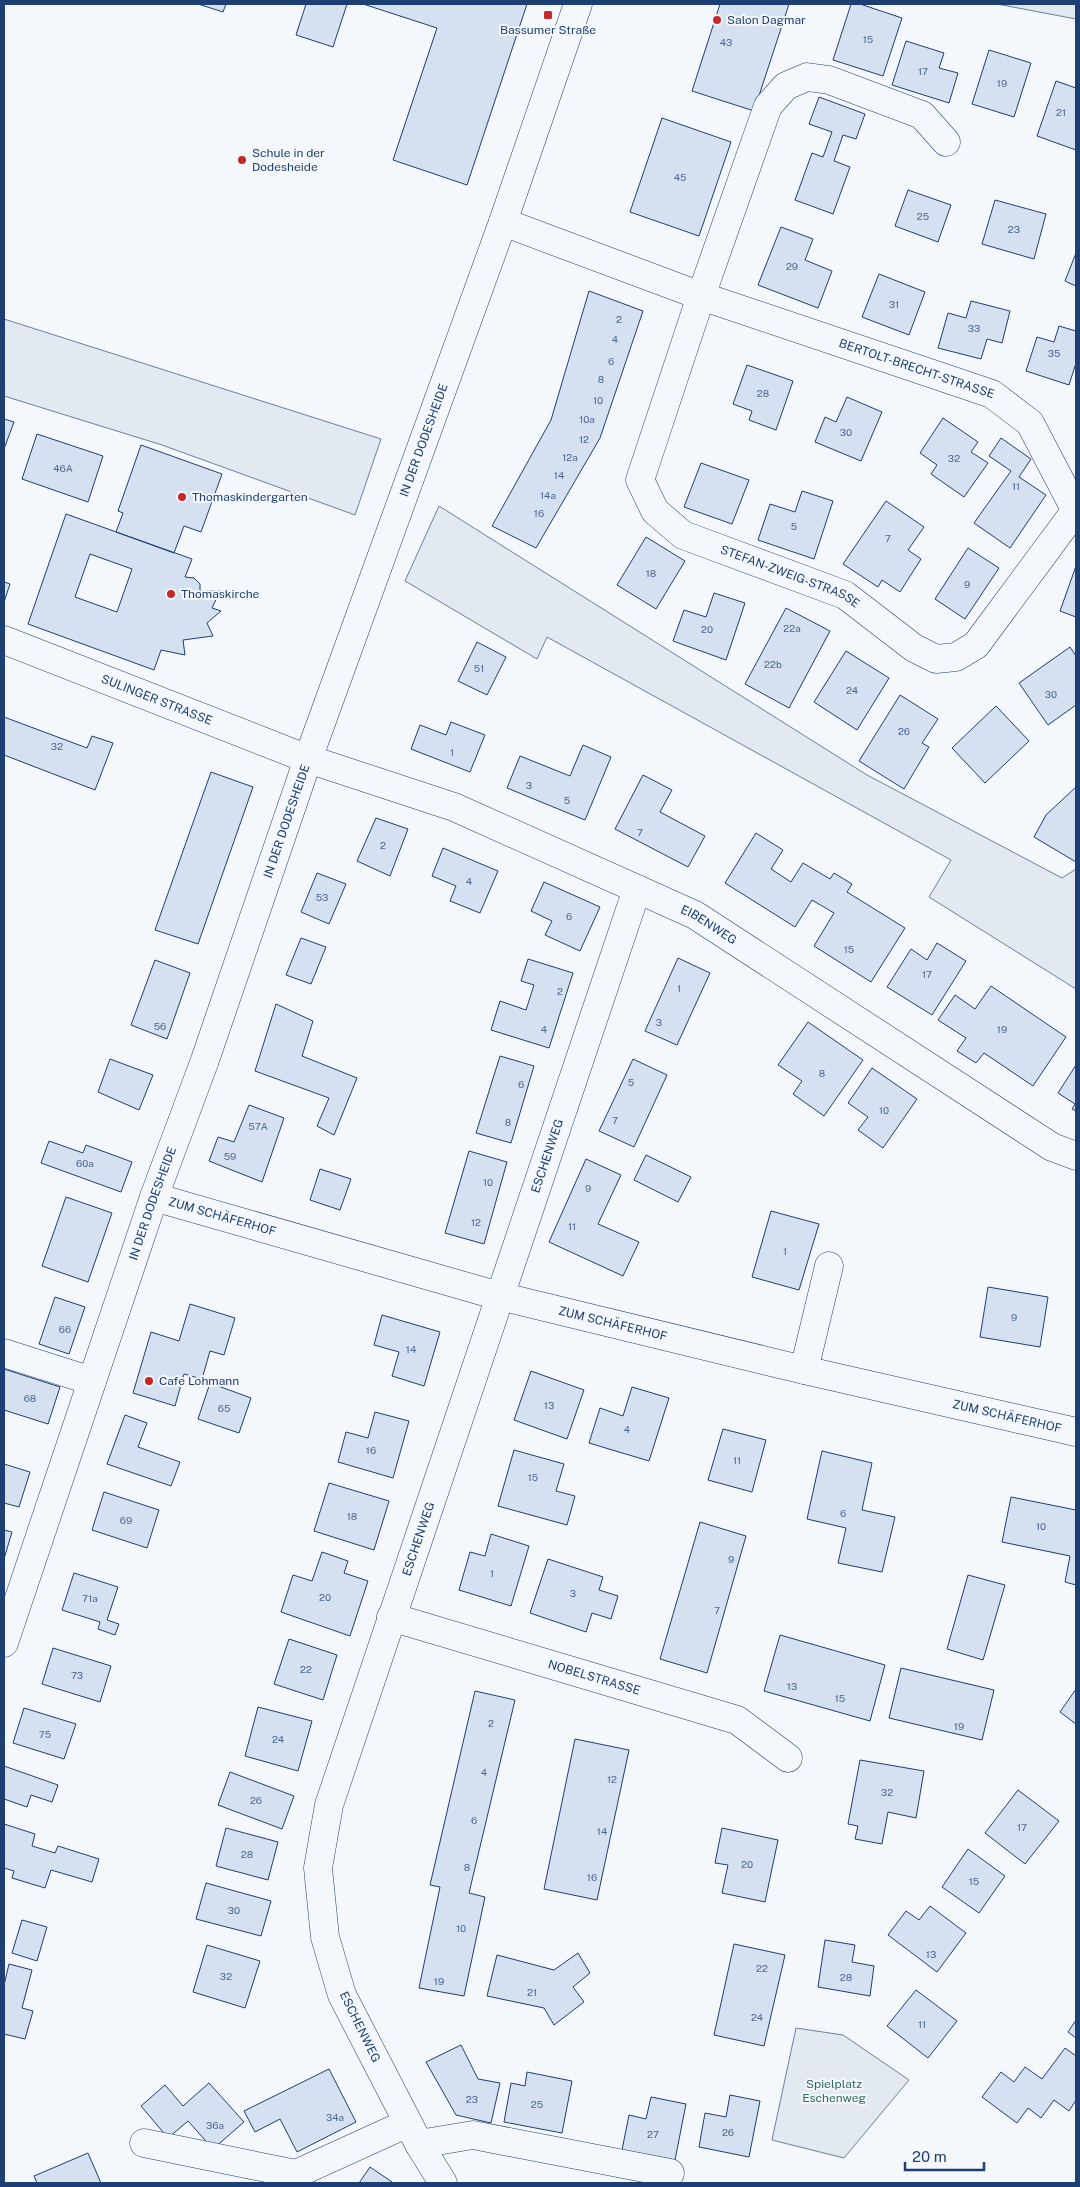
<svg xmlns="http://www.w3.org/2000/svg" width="1080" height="2187" viewBox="0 0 1080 2187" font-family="'Public Sans',sans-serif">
<rect width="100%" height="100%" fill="#f4f7fb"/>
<!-- green -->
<path fill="#e3e9f0" stroke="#687fa3" d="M997,4H1076V19Z
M4,319L381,439L355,515L162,445L4,396Z
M439,506L867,775L1062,878L1076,869V989L929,897L951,860L547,637L537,659L405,581Z
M796,2028L843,2035L909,2080L844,2158L772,2140Z"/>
<!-- building -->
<path fill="#d5e0f0" stroke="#1d3f73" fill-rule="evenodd" d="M198,4H226L223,12Z
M306,4H347L333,47L296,35Z
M363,4H527L467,185L393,160L437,28Z
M720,4H789L754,111L692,91Z
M851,4H860L902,18L883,76L833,60Z
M906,41L944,53L939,68L958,73L949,103L892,85Z
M989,50L1031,63L1014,117L972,104Z
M1056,81L1076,88V150L1037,136Z
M819,97L865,114L856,139L843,135L834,161L850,167L833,214L795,200L812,153L823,157L832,132L809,124Z
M662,118L731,142L699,236L630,212Z
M908,190L951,205L938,242L895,226Z
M995,200L1046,214L1034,259L982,244Z
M781,227L813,239L805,260L832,271L818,308L758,285Z
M1076,253V286L1065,281Z
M879,274L925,292L909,335L862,317Z
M589,291L643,311L600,438L536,548L492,526L551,420Z
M971,301L1010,311L1002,343L987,339L981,359L938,348L948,313L966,318Z
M1059,326L1076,331V363L1069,385L1026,371L1037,337L1054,342Z
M747,365L793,381L776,430L749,420L752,411L733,404Z
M847,397L882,412L861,461L815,442L825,417L836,422Z
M943,418L978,442L971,452L988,463L964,497L931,474L937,465L920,453Z
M4,419L14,422L4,449Z
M37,434L103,456L88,502L22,479Z
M1001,438L1031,459L1019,477L1046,495L1010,548L974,523L1011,471L989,456Z
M141,445L222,474L201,532L184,526L174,553L116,532L123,513L118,511Z
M701,463L749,480L732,524L684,507Z
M802,491L833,501L814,559L758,540L770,504L795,512Z
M886,501L924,527L908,550L921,559L900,592L882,580L878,587L843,564Z
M66,514L192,559L185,577L194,578L200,584V591H220L212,608L221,611L207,623L213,636L183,640L185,655L161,650L154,670L28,624ZM90,554L132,569L117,612L75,597Z
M646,537L685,561L656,609L617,585Z
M968,548L999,568L965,619L935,599Z
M1076,566V617L1060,611Z
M4,582L10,584L4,602Z
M714,593L745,603L726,660L673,641L684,610L706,617Z
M786,608L830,631L789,708L745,684Z
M477,642L506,657L487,695L458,681Z
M1070,647L1076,656V705L1048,725L1019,683Z
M846,651L889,678L857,730L814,702Z
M900,695L938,719L922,743L929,747L904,789L859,761Z
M996,706L1029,741L985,783L952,748Z
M4,717L87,748L92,736L113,743L95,790L4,755Z
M451,722L485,735L470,772L411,749L420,725L446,735Z
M583,745L611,757L585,820L507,788L520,756L570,776Z
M211,772L253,787L198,944L155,930Z
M643,775L672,790L660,812L705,836L688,867L615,829Z
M1076,787V862L1034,837L1046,815Z
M376,818L408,829L390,876L357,861Z
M756,833L783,850L771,869L791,882L803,863L830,879L834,873L852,884L847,892L905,928L871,982L814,946L834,913L812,900L795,927L725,883Z
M443,848L498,871L480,913L450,901L456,886L432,876Z
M317,873L346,884L329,924L301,912Z
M544,882L600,907L580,951L545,935L552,921L531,911Z
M301,938L326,947L311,984L286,975Z
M937,943L966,961L932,1015L887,987L911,949L927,960Z
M678,958L710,973L677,1045L645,1031Z
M528,959L573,973L549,1048L491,1030L500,1001L526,1010L534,985L521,981Z
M155,960L190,973L167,1039L131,1025Z
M991,986L1066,1037L1033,1086L984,1053L976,1063L957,1051L966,1038L938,1020L955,995L975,1009Z
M276,1004L313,1021L302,1056L357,1078L334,1135L317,1126L329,1098L255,1071Z
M808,1022L863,1060L824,1116L793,1094L802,1081L778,1065Z
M500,1056L534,1066L511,1143L476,1133Z
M110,1059L153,1075L139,1110L98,1092Z
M633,1059L667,1075L634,1147L599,1131Z
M1076,1065V1111L1072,1109L1075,1104L1058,1093Z
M872,1068L917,1099L883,1148L858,1130L868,1117L848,1103Z
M249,1105L284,1118L262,1182L209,1161L218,1137L234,1142Z
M49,1141L83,1153L86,1145L132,1162L121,1192L41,1163Z
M469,1151L507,1162L484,1244L445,1233Z
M646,1155L691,1177L678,1202L634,1180Z
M586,1159L621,1175L598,1224L639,1242L623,1276L549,1242Z
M320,1169L351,1179L340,1210L310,1200Z
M66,1197L112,1213L88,1282L42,1266Z
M771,1211L819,1224L799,1290L752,1277Z
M988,1287L1048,1297L1040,1347L980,1337Z
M55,1297L85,1307L69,1354L39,1344Z
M190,1304L235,1318L224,1355L210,1351L202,1379L184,1374L175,1406L133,1393L151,1332L179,1341Z
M382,1315L440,1332L424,1386L392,1376L399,1352L374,1345Z
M4,1369L60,1387L48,1424L4,1410Z
M531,1371L584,1390L567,1439L514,1420Z
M210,1383L251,1398L239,1433L198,1419Z
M632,1387L669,1398L649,1461L589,1443L600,1408L623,1416Z
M375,1412L409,1421L393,1478L338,1462L346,1432L368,1438Z
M125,1415L147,1423L138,1447L180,1462L171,1486L107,1464Z
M723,1429L766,1440L752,1492L708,1480Z
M514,1450L564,1464L556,1491L575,1496L567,1525L498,1506Z
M822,1451L872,1463L862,1510L895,1517L882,1572L838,1563L846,1528L807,1519Z
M4,1464L30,1472L19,1507L4,1503Z
M329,1483L389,1501L374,1550L314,1531Z
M104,1492L159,1510L147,1548L92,1530Z
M1011,1497L1076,1510V1585L1065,1582L1070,1556L1002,1542Z
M700,1522L746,1536L707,1673L660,1659Z
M4,1530L12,1532L4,1559Z
M491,1534L529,1546L511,1606L459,1590L470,1552L485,1556Z
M322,1552L348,1561L344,1573L368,1581L350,1636L281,1612L293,1575L312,1581Z
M548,1559L603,1577L599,1590L618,1596L611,1619L592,1613L586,1632L530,1613Z
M74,1573L118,1587L107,1620L119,1624L115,1635L98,1629L100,1622L62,1610Z
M968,1575L1005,1585L983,1660L947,1649Z
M780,1635L885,1665L870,1721L764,1691Z
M289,1639L337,1655L323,1700L274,1684Z
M53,1648L111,1666L100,1702L42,1684Z
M901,1668L994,1690L982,1740L889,1718Z
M1076,1689V1724L1060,1712Z
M475,1691L515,1700L469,1893L485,1897L464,1996L419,1988L440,1887L430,1885Z
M258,1707L312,1721L298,1771L245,1756Z
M24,1708L76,1724L64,1759L13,1743Z
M575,1739L629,1750L597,1900L544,1889Z
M860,1760L924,1771L916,1818L888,1812L882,1844L855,1839L858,1826L848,1824Z
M4,1766L58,1785L52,1802L31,1795L27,1807L4,1799Z
M230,1772L294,1796L282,1829L218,1805Z
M1018,1790L1059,1821L1025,1864L985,1833Z
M4,1824L35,1834L32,1846L55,1853L58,1846L99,1859L92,1882L51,1870L45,1888L12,1878L14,1871L4,1868Z
M226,1828L278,1842L268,1880L216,1866Z
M722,1828L778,1840L765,1902L722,1893L728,1865L715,1863Z
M968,1849L1005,1876L979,1913L942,1887Z
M206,1883L271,1901L261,1936L196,1919Z
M930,1906L966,1933L937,1972L888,1935L906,1911L919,1920Z
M22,1920L47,1927L37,1961L12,1953Z
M825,1940L855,1945L852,1962L874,1966L870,1996L818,1987Z
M734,1944L785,1955L764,2046L714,2035Z
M207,1945L260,1961L245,2008L193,1992Z
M578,1953L590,1973L573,1987L584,2002L554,2025L544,2008L487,1996L497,1955L554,1970Z
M9,1964L32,1970L22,2008L33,2011L25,2039L4,2034V1985Z
M916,1990L957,2021L928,2058L887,2026Z
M1076,2020V2038L1068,2032Z
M461,2045L478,2079L500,2083L491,2123L456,2115L426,2062Z
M1065,2048L1076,2056V2100L1069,2111L1054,2100L1041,2118L1028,2108L1017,2123L982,2097L1001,2072L1014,2082L1025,2067L1042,2079Z
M329,2069L356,2122L297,2152L280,2119L255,2132L244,2111Z
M527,2072L572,2081L562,2133L504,2122L511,2083L525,2086Z
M209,2083L244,2122L213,2149L188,2121L168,2138L141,2106L165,2085L183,2106Z
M730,2095L760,2101L749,2157L699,2147L705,2113L726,2117Z
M651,2097L686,2104L675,2160L622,2150L629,2115L646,2119Z
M88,2153L101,2183H37L34,2176Z
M370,2167L392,2182L391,2183H359Z"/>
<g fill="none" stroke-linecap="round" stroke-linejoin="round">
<!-- minor casing -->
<g stroke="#1d3f73" stroke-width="29">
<g id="minor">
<path id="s1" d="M946,142L922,115L829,80L807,77L786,86L768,106L701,296L640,480L655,511L683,535L845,595L914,648L936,659L956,657L976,645L1076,510"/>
<path id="s2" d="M503,222L701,296L992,394L1030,423L1076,511"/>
<path id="s3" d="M4,640L308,759L454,807L695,915L1052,1147L1076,1156"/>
<path id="s4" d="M154,1197L499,1296L804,1370L1076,1432"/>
<path d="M4,1353L92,1381"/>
<path d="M804,1370L829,1266"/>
<path id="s5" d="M391,1617L737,1720L788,1758"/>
<path id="s6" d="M4,1643L154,1197L205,1060L308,759L503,222L578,4"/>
<path d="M144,2143L296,2174L408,2123"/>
<path d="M419,2144L473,2135L670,2173"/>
<path id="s7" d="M443,2183L419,2144L342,1995L325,1937L318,1868L329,1805L637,889"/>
</g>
</g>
<!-- minor -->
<use href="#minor" stroke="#f4f7fb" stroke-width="28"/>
</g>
<!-- markers -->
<g fill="#c62828" stroke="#f4f7fb" stroke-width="2">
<rect x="543" y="10" width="10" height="10" rx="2.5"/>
<circle cx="717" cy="20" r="5"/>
<circle cx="242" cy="160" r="5"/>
<circle cx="182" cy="497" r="5"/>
<circle cx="171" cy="594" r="5"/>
<circle cx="149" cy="1381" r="5"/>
</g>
<g text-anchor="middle" stroke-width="4" stroke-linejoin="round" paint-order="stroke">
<!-- number labels -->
<g font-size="10" fill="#4b6792">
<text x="868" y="43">15</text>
<text x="726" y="46">43</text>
<text x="923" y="75">17</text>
<text x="1002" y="87">19</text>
<text x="1061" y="116">21</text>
<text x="680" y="181">45</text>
<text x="923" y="220">25</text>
<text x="1014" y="233">23</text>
<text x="792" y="270">29</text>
<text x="894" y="308">31</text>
<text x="619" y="323">2</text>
<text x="974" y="332">33</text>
<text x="615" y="343">4</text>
<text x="1054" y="357">35</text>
<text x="611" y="365">6</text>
<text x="601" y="383">8</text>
<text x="763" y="397">28</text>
<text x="598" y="404">10</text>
<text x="587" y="423">10a</text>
<text x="846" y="436">30</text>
<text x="584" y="443">12</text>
<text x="570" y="461">12a</text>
<text x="954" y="462">32</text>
<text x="63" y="472">46A</text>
<text x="559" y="479">14</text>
<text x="1016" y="490">11</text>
<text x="548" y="499">14a</text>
<text x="539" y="517">16</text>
<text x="794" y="530">5</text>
<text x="888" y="542">7</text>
<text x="651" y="577">18</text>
<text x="967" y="588">9</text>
<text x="792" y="632">22a</text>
<text x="707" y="633">20</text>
<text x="773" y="668">22b</text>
<text x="479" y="672">51</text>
<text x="852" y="694">24</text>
<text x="1051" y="698">30</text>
<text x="904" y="735">26</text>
<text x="57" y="750">32</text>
<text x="452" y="756">1</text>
<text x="529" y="789">3</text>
<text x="567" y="804">5</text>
<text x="640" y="836">7</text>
<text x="383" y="849">2</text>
<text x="469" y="885">4</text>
<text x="322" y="901">53</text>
<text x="569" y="920">6</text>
<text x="849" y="953">15</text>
<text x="927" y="978">17</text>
<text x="679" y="992">1</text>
<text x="560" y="995">2</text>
<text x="659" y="1026">3</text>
<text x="160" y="1030">56</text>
<text x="544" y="1033">4</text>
<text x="1002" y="1033">19</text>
<text x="822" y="1077">8</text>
<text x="631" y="1086">5</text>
<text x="521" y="1088">6</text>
<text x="884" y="1114">10</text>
<text x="615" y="1124">7</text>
<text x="508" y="1126">8</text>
<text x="258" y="1130">57A</text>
<text x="230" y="1160">59</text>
<text x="85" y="1167">60a</text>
<text x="488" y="1186">10</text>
<text x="588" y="1192">9</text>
<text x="476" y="1226">12</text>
<text x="572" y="1230">11</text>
<text x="785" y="1255">1</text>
<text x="1014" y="1321">9</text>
<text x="65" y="1333">66</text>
<text x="411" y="1353">14</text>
<text x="30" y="1402">68</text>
<text x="549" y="1409">13</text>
<text x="224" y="1412">65</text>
<text x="627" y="1433">4</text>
<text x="371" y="1454">16</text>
<text x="737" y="1464">11</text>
<text x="533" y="1481">15</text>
<text x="843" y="1517">6</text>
<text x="352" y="1520">18</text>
<text x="126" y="1524">69</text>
<text x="1041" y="1530">10</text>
<text x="731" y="1563">9</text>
<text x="492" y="1577">1</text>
<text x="573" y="1597">3</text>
<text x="325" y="1601">20</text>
<text x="90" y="1602">71a</text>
<text x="717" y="1614">7</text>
<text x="306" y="1673">22</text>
<text x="77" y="1679">73</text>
<text x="792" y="1690">13</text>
<text x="840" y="1702">15</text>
<text x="491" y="1727">2</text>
<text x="959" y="1730">19</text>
<text x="45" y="1738">75</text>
<text x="278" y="1743">24</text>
<text x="484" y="1776">4</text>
<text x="612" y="1783">12</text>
<text x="887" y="1796">32</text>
<text x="256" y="1804">26</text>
<text x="474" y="1824">6</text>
<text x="1022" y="1831">17</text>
<text x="602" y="1835">14</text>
<text x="247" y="1858">28</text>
<text x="747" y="1868">20</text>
<text x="467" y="1871">8</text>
<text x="592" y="1881">16</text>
<text x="974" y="1885">15</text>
<text x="234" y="1914">30</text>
<text x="461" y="1932">10</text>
<text x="931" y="1958">13</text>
<text x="762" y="1972">22</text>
<text x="226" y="1980">32</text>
<text x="846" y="1981">28</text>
<text x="439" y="1985">19</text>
<text x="532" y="1996">21</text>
<text x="757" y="2021">24</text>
<text x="922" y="2028">11</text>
<text x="472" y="2103">23</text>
<text x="537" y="2108">25</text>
<text x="335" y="2121">34a</text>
<text x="215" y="2129">36a</text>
<text x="728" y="2136">26</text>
<text x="653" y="2138">27</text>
</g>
<!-- poi labels -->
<g font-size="12" fill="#1d3f73" stroke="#f4f7fb" text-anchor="start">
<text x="727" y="24">Salon Dagmar</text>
<text x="548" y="34" text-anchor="middle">Bassumer Straße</text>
<text x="252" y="157">Schule in der<tspan x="252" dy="14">Dodesheide</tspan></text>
<text x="192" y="501">Thomaskindergarten</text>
<text x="181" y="598">Thomaskirche</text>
<text x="159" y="1385">Cafe Lohmann</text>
</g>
<!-- street labels -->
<g font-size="12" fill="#1d3f73" stroke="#f4f7fb">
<text dy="4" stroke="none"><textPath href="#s2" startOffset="439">BERTOLT-BRECHT-STRASSE</textPath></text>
<text dy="4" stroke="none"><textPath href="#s6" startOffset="1274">IN DER DODESHEIDE</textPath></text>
<text dy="4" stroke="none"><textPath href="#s1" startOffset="789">STEFAN-ZWEIG-STRASSE</textPath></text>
<text dy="4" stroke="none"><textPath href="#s3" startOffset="164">SULINGER STRASSE</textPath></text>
<text dy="4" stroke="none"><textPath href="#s6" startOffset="869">IN DER DODESHEIDE</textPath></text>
<text dy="4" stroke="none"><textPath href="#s3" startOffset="761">EIBENWEG</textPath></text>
<text dy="4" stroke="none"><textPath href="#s7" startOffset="1092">ESCHENWEG</textPath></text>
<text dy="4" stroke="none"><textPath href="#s6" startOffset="464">IN DER DODESHEIDE</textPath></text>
<text dy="4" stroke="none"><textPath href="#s4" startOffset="71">ZUM SCHÄFERHOF</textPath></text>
<text dy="4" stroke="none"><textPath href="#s4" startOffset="476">ZUM SCHÄFERHOF</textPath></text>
<text dy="4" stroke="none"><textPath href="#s4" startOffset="881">ZUM SCHÄFERHOF</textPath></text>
<text dy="4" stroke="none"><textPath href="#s7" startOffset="688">ESCHENWEG</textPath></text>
<text dy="4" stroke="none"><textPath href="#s5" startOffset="212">NOBELSTRASSE</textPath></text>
<text transform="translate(360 2027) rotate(64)" y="4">ESCHENWEG</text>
</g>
<!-- park labels -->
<g font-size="12" fill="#2c6c60" stroke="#f4f7fb">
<text x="834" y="2088">Spielplatz<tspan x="834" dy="14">Eschenweg</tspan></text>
</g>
</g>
<!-- border -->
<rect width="1080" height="2187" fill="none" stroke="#1d3f73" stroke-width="10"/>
<!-- scale -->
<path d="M905 2162v8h79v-8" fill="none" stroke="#1d3f73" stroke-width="2.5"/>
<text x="912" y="2162" font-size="15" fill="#1d3f73" stroke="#f4f7fb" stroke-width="4" paint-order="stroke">20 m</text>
</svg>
